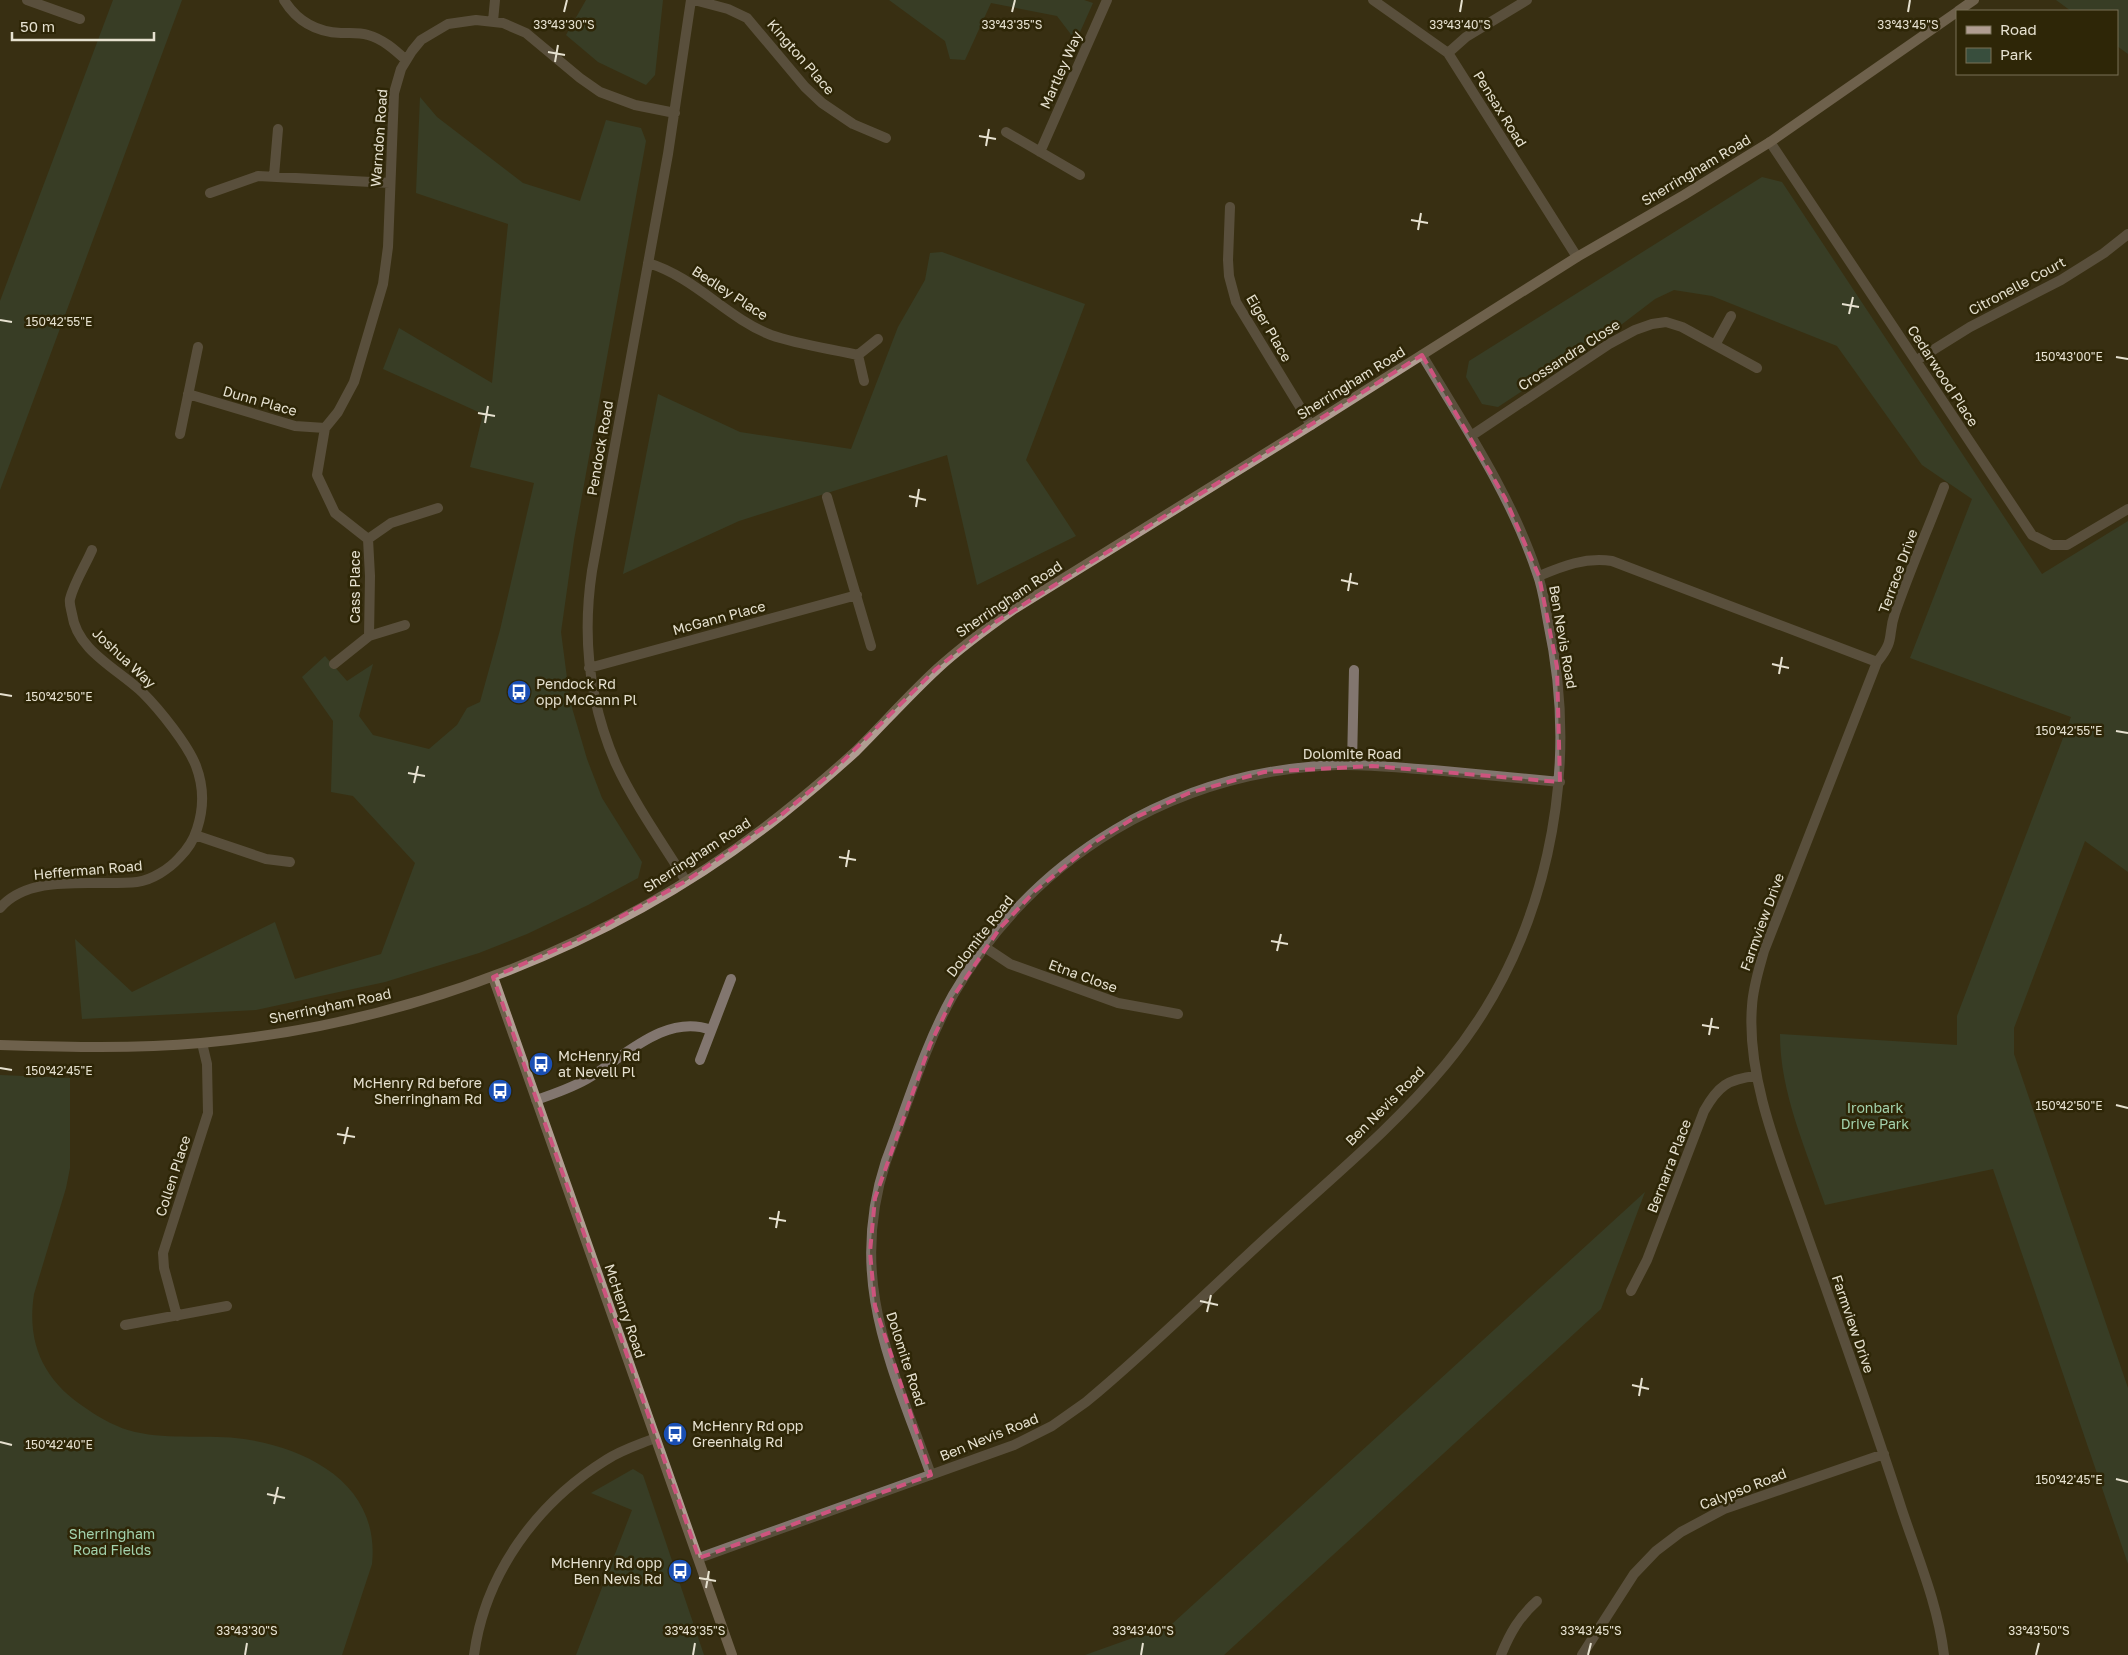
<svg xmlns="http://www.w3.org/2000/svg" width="2128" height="1655" viewBox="0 0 2128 1655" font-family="'Golos Text',sans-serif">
<rect width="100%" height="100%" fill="#383012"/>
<!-- green -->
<path fill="#384e3d" d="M113,0H182L0,490V301Z
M586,0H663L655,75L646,85L598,62L566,35Z
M889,0H1084L1093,3L1076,41L1057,16L991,3L965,60L950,59L945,41Z
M2056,0H2128V54L2117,46V11H2071Z
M420,97L437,117L523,183L580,201L606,120L641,128L646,141L574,540L561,632L570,701L587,759L602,798L642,862L638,878L588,905L527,934L479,953L385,982L256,1010L82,1019L75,939L132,992L275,922L295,979L381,954L415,863L353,796L331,792L333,721L302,677L325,656L347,681L373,664L359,716L373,735L429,749L457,725L467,708L480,702L500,630L534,483L470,467L483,414L383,369L399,328L492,383L508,224L416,193Z
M1762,177L1782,182L2042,574L2128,521V872L2085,841L2014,1028V1054L2128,1388V1564L1993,1169L1825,1205C1806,1149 1780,1093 1780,1034L1957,1045V1016L2071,717L1910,658L1972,499L1922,465L1837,346L1712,296L1674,290L1655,299L1617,328L1498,407L1482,404L1466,377L1469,361Z
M942,252L1085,304L1026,460L1076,536L977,585L947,455L739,521L623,574L658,394L740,432L851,449L898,327L925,280L930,253Z
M0,1075L70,1078V1168L66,1188L34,1294C26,1345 45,1382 87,1409C101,1419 118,1428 135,1432C170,1440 208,1434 244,1439C311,1449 380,1486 372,1564L342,1655H0Z
M1645,1192L1601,1309L1224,1655H1085L1172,1624Z
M633,1469L643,1475L704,1655H576L632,1510L591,1493Z"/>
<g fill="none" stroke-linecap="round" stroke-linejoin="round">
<!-- street -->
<path stroke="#82766f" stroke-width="10" d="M27,0L80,19
M284,0C297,21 316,32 341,33C350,33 359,32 368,35C383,39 395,50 406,60
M694,0L728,9L747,18L805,87L822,103L853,124L886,138
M1373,0L1448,53L1577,257
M493,21L495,0
M1448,53L1466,37L1527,0
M1006,132L1080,175
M1770,142L2032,535L2052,545H2067L2128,509
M1040,152L1107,0
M274,176L278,129
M210,193L258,176L390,183
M1230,207L1228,260L1229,276L1236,302L1311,425
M648,263C695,277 727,318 771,335C796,344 831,349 858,355L878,339
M1715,345L1731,316
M858,355L864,381
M1917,360L1970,327L2061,280L2104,253L2128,234
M188,394L295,426L325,428
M180,434L198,347
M1471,436L1609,344L1635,330L1652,324L1666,322L1682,327L1757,368
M1944,487C1928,529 1910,570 1895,613C1887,636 1896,639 1877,662L1764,951C1759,969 1753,987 1752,1006C1746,1080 1782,1162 1806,1232C1839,1325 1872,1417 1902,1510C1918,1558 1938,1605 1944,1655
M827,497L871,646
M368,539L391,523L438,508
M1539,576C1563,566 1585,557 1612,561L1877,662
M369,636L370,576L368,539L335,513L317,475L325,428L338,412L354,382L383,284L388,247L394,93L401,69L412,51L421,40L448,24L476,20L503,23L526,33L580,78L600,92L635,105L675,113
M334,664L369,636L405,625
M589,668L857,595
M1352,765L1354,670
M195,835L266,859L290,862
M686,881C663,844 634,803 616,764C589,702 582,637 592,571L668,154L691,0
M0,908C31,872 95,887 137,882C152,880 169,869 179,858C187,850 194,839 197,829C204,808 204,787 196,766C188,745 160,710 143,693C118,669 77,651 72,614C71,609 69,603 70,599C74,583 85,566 92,550
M986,948L1010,964L1118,1003L1178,1014
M700,1060L731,979
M536,1100C554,1094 571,1088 587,1079C623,1058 665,1013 711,1030
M1631,1291L1647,1260L1704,1111C1718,1086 1728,1079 1756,1076
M177,1316L164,1268L163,1253L208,1113L207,1064L202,1043
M125,1325L227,1306
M931,1475C892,1365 847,1280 886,1161C907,1106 924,1047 953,995C1034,855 1176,771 1337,765C1369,764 1401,768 1433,770C1475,774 1518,778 1560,782
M699,1558L1014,1445L1052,1426L1086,1402C1149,1350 1208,1291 1268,1236C1329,1180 1394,1127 1446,1064C1547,942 1581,775 1548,622C1545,606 1543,588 1537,573C1511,495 1464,425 1422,355
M474,1655C485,1573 537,1503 606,1460C621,1450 638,1445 655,1438
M1501,1655C1510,1633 1519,1617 1537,1601
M1582,1655L1634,1574L1656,1551L1681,1532L1724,1509L1884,1454"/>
<!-- secondary -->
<path stroke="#b09d92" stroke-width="10" d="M1958,11L1974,0
M493,977L732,1655
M0,1045C67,1047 134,1049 201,1043C408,1025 619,944 782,814C807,794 832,773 856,751C883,724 909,695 937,669C961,647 987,628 1014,609L1311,425L1577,257L1684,195L1770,142L1957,12"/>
</g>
<!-- marked area -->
<path d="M0 0H2128V1655H0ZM1422,355L1505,498L1539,576L1557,667L1560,782L1372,766L1264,772L1189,793L1134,818L1095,842L1035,891L1000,928L953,997L930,1045L875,1198L870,1252L875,1306L931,1475L699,1558L493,977L580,939L686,881L780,816L829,775L936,669L994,623Z" fill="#383012" fill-opacity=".55" fill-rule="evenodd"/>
<path fill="none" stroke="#cd547e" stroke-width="4" stroke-dasharray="10 6" stroke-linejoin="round" d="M1422,355L1505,498L1539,576L1557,667L1560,782L1372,766L1264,772L1189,793L1134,818L1095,842L1035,891L1000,928L953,997L930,1045L875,1198L870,1252L875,1306L931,1475L699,1558L493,977L580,939L686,881L780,816L829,775L936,669L994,623Z"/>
<!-- ticks -->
<path fill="none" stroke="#e6e1d0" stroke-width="2" d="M564,12L567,0M1012,12L1015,0M1460,12L1462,0M1908,12L1910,0M548,52L565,55M555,62L558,45M979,136L996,139M986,146L989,129M1411,220L1428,223M1418,230L1421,213M1842,304L1859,307M1849,314L1853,297M0,320L12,322M2116,357L2128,359M478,413L495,416M485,423L488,406M909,496L926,500M916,507L919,489M1341,580L1358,584M1348,591L1351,573M1772,664L1789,668M1779,674L1782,657M0,694L12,696M2116,731L2128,733M408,773L425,776M414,783L418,766M839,857L856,860M846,867L849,850M1271,941L1288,944M1277,951L1281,934M1702,1025L1719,1028M1709,1035L1712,1018M0,1068L12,1070M2116,1105L2128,1108M337,1134L355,1137M344,1144L348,1127M769,1218L786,1221M776,1228L779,1211M1200,1301L1218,1305M1207,1312L1211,1295M1632,1385L1649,1389M1639,1396L1642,1378M0,1442L12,1445M2116,1479L2128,1482M267,1494L285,1498M274,1504L278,1487M699,1578L716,1581M706,1588L709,1571M245,1655L247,1643M693,1655L695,1643M1141,1655L1143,1643M1588,1655L1591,1643M2036,1655L2039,1643"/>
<!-- icons -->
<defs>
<g id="bus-disc" transform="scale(1.25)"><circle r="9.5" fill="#1a4fb4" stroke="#2e2607"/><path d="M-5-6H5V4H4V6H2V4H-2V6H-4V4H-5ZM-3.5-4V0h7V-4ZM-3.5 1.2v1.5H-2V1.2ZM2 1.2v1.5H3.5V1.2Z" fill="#fff"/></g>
</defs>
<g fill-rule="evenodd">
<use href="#bus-disc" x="519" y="692"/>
<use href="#bus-disc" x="541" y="1064"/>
<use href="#bus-disc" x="500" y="1091"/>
<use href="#bus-disc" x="675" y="1434"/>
<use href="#bus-disc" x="680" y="1571"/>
</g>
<g text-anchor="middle" stroke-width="5" stroke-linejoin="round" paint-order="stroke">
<!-- street labels -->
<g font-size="14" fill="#e6e1d0" stroke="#2e2607">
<text transform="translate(801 57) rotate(49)" y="5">Kington Place</text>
<text transform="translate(1061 70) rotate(-66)" y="5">Martley Way</text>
<text transform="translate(1500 109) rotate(58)" y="5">Pensax Road</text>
<text transform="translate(379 138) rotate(-86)" y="5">Warndon Road</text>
<text transform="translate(1696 170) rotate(-31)" y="5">Sherringham Road</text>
<text transform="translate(2017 286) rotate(-28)" y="5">Citronelle Court</text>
<text transform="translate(730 293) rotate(33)" y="5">Bedley Place</text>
<text transform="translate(1269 328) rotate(60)" y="5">Eiger Place</text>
<text transform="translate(1569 355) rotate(-33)" y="5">Crossandra Close</text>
<text transform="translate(1943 376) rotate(57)" y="5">Cedarwood Place</text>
<text transform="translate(1351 383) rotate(-32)" y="5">Sherringham Road</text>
<text transform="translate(260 401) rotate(16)" y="5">Dunn Place</text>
<text transform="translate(600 448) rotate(-80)" y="5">Pendock Road</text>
<text transform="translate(1898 571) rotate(-70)" y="5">Terrace Drive</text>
<text transform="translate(355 587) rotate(-90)" y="5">Cass Place</text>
<text transform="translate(1009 599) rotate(-34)" y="5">Sherringham Road</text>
<text transform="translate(719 618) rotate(-15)" y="5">McGann Place</text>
<text transform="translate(1563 637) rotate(80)" y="5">Ben Nevis Road</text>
<text transform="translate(124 658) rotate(43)" y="5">Joshua Way</text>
<text x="1352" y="759">Dolomite Road</text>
<text transform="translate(697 855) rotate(-33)" y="5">Sherringham Road</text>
<text transform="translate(88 870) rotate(-5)" y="5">Hefferman Road</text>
<text transform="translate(1762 922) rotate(-70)" y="5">Farmview Drive</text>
<text transform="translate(980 936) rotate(-52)" y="5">Dolomite Road</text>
<text transform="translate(1083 976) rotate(20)" y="5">Etna Close</text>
<text transform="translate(330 1006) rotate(-12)" y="5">Sherringham Road</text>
<text transform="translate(1385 1106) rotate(-45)" y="5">Ben Nevis Road</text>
<text transform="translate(1669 1166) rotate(-69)" y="5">Bernarra Place</text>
<text transform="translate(173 1176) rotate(-72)" y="5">Collen Place</text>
<text transform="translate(625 1311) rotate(71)" y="5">McHenry Road</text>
<text transform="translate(1853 1324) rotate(71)" y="5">Farmview Drive</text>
<text transform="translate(906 1359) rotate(72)" y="5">Dolomite Road</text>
<text transform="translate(989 1437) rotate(-22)" y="5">Ben Nevis Road</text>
<text transform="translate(1743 1489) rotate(-21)" y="5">Calypso Road</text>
</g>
<!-- poi labels -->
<g font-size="14" fill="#e6e1d0" stroke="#2e2607" text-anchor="start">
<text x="536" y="689">Pendock Rd<tspan x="536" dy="16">opp McGann Pl</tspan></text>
<text x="558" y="1061">McHenry Rd<tspan x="558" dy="16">at Nevell Pl</tspan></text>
<text x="482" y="1088" text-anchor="end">McHenry Rd before<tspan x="482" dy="16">Sherringham Rd</tspan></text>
<text x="692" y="1431">McHenry Rd opp<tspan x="692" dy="16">Greenhalg Rd</tspan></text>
<text x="662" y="1568" text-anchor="end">McHenry Rd opp<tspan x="662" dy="16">Ben Nevis Rd</tspan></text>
</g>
<!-- park labels -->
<g font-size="14" fill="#a3d2ad" stroke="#2e2607">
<text x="1875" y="1113">Ironbark<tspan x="1875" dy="16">Drive Park</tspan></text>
<text x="112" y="1539">Sherringham<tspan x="112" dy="16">Road Fields</tspan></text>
</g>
</g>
<g font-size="12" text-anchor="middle" fill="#e6e1d0" stroke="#2e2607" stroke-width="5" stroke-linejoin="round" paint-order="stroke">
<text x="564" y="29">33°43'30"S</text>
<text x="1012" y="29">33°43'35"S</text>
<text x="1460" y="29">33°43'40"S</text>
<text x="1908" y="29">33°43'45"S</text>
<text x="59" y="326">150°42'55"E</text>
<text x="2069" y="361">150°43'00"E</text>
<text x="59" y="701">150°42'50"E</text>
<text x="2069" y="735">150°42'55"E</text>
<text x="59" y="1075">150°42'45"E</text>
<text x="2069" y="1110">150°42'50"E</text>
<text x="59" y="1449">150°42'40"E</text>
<text x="2069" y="1484">150°42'45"E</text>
<text x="247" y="1635">33°43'30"S</text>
<text x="695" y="1635">33°43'35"S</text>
<text x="1143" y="1635">33°43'40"S</text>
<text x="1591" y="1635">33°43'45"S</text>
<text x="2039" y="1635">33°43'50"S</text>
</g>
<!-- legend -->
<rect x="1956" y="10" width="162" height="65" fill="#2e2607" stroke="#787157"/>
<rect x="1966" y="26" width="25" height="8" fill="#b09d92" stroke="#787157"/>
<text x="2000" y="35" font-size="15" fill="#e6e1d0">Road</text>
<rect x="1966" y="48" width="25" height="15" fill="#384e3d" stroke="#787157"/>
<text x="2000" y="60" font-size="15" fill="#e6e1d0">Park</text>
<!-- scale -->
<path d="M12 32v8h142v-8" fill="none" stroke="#e6e1d0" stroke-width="2.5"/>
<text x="20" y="32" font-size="15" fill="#e6e1d0" stroke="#2e2607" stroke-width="4" paint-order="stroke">50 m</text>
</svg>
